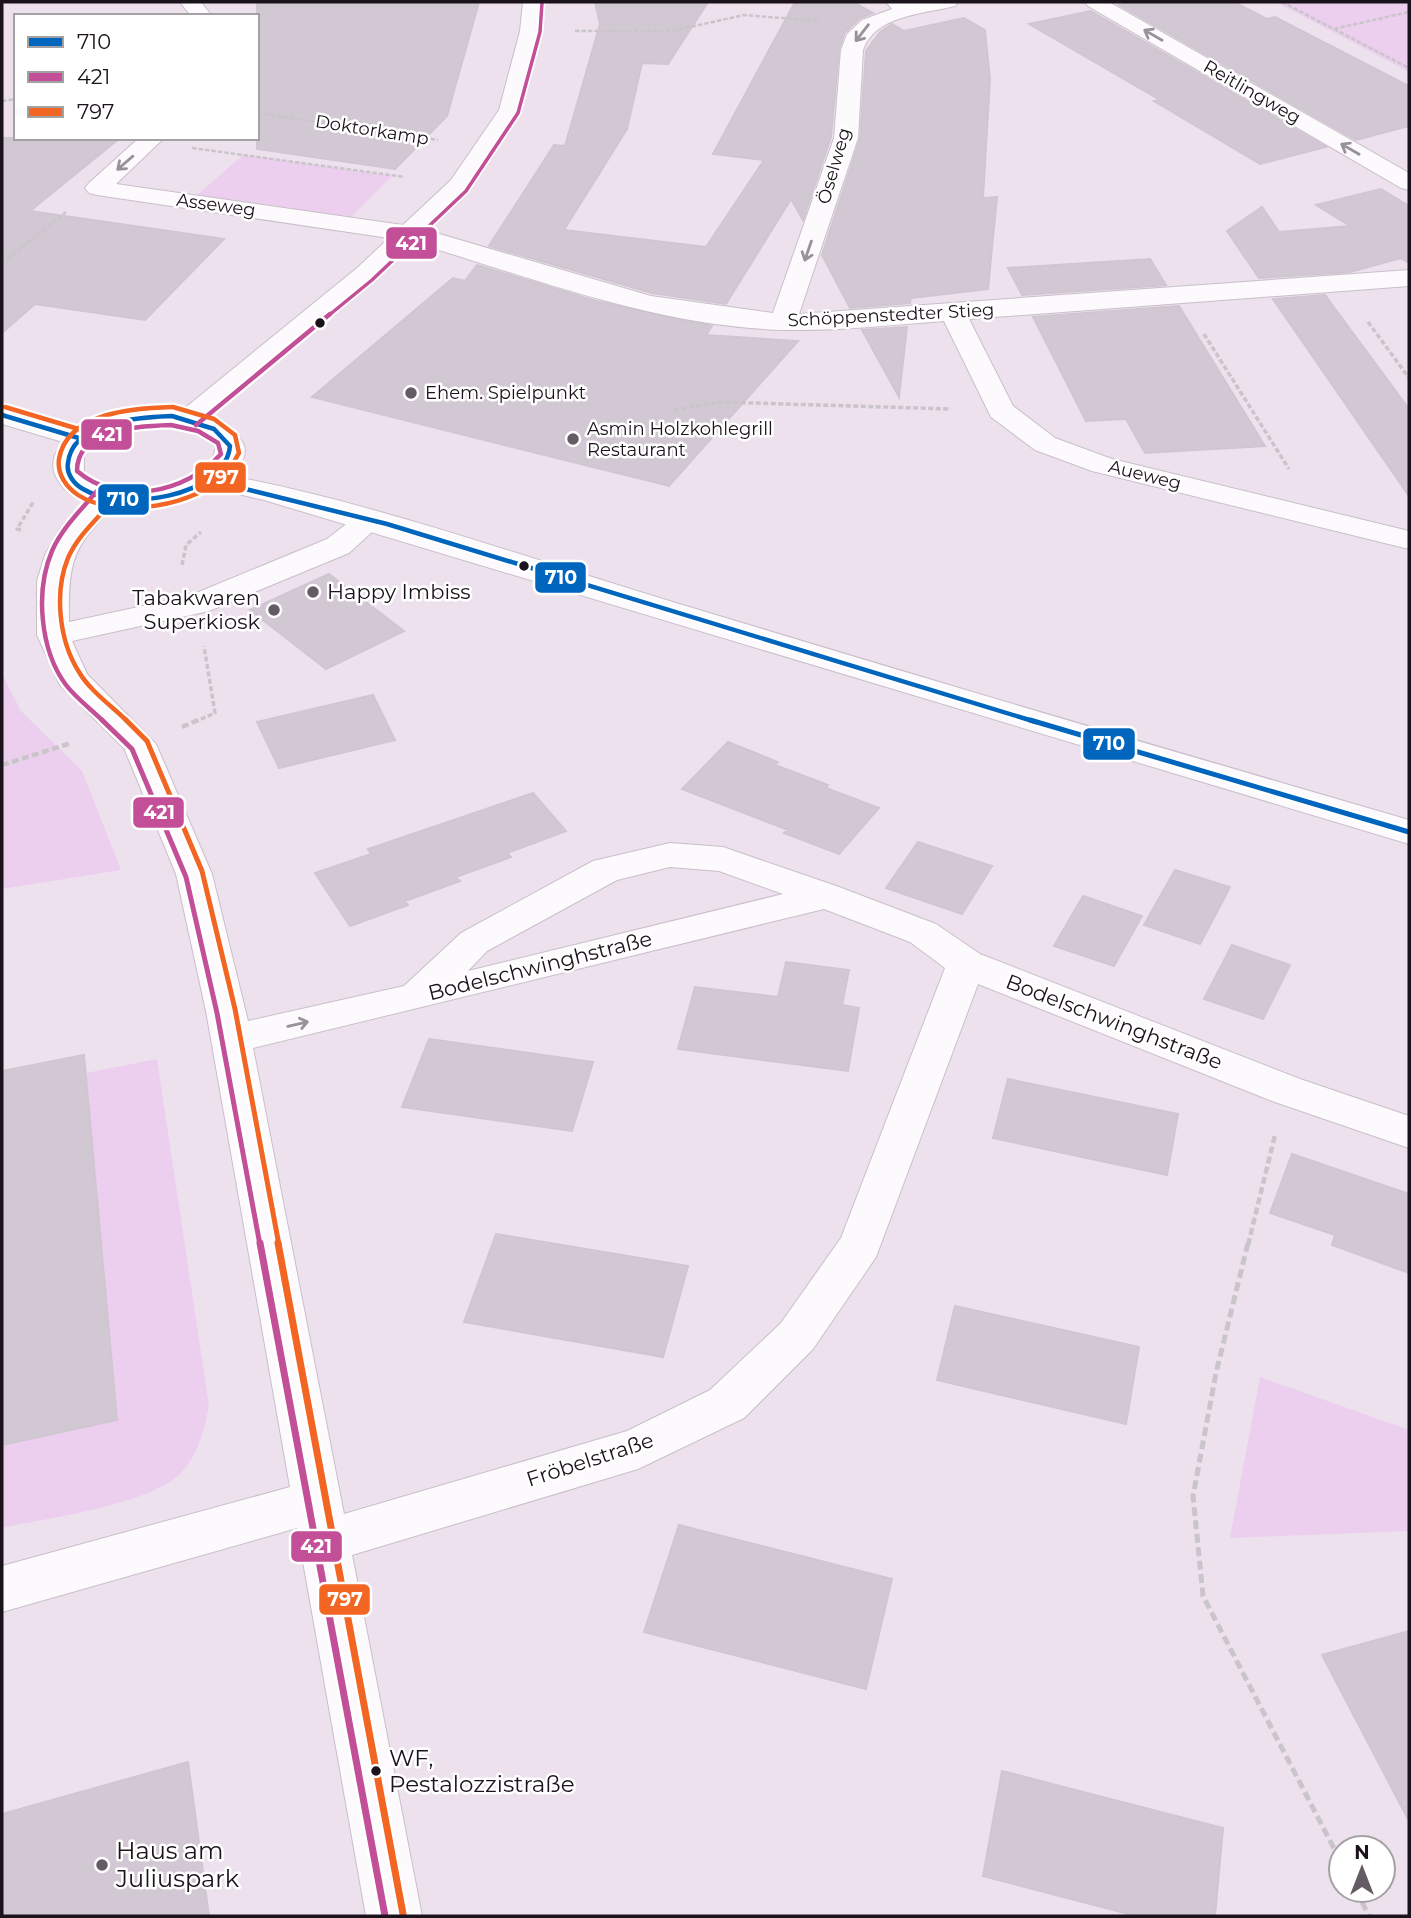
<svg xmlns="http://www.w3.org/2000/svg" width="1411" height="1918" viewBox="0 0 1411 1918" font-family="Montserrat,sans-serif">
<rect width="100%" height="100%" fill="#ede1ee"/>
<!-- green -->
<path fill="#eccfee" d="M1276,2H1409V72Z
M243,155L392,176L344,224L190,201Z
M2,674L21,711L82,771L121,870L2,889Z
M157,1059L209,1406C204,1430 198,1456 180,1474C148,1505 47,1518 2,1528V1445L117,1419L86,1073Z
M1260,1377L1409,1430V1531L1230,1538Z"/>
<!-- building -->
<path fill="#d2c8d3" stroke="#d0c6d1" stroke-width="2" d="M257,2H479L447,116L395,169L257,149Z
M595,2H708L668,64L642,63L627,129L564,230L706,247L764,160L713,154L795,2H853L873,13L860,18L845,32L839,49L831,137L803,220L791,199L726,304L652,293L489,246L554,145L565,146L600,24Z
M1132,2H1234L1267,19L1275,17L1409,86V126L1356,140L1119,5Z
M1091,11L1326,147L1260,164L1154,101L1160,100L1029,24Z
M964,18L985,30L990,79L983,198L997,197L988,289L911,298L910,303L850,308L822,255L860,139L866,51L880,32L892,24L904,31Z
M3,138H120L30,211L224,239L145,320L35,304L2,333Z
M1381,189L1409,206V263L1401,258L1350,272L1259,278L1227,231L1262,207L1279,232L1350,226L1316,205Z
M1150,259L1166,285L1022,295L1008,268Z
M477,265L596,301L712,326L706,335L798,341L669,486L312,397L453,278L465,281Z
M1325,295L1409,409V496L1273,299Z
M1179,306L1265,446L1145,453L1126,419L1086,421L1033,317Z
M907,327L899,397L862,330Z
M329,574L404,631L326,669L250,610Z
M373,695L395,740L279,768L257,722Z
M728,742L778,762L775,765L828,785L826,788L879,808L839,854L784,833L788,830L682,789Z
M533,793L566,831L507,853L511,857L456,877L460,881L405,901L408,905L350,926L315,873L371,854L368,849Z
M918,842L992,866L962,914L886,888Z
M1175,870L1230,887L1200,944L1144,925Z
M1083,896L1142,916L1114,966L1054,946Z
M1232,945L1290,965L1263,1019L1204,999Z
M786,962L849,970L842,1005L859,1008L848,1071L678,1049L695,987L778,997Z
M429,1039L593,1062L572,1131L402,1107Z
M84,1055L117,1420L2,1445V1071Z
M1008,1079L1178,1114L1167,1175L993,1138Z
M1292,1154L1409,1194V1273L1332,1245L1335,1235L1270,1213Z
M496,1234L688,1266L663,1357L464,1322Z
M955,1306L1139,1347L1126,1424L937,1380Z
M679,1525L892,1579L866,1689L644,1632Z
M1409,1631V1821L1322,1655Z
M188,1762L209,1916H2V1814Z
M1002,1771L1223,1828L1215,1916H1136L983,1876Z"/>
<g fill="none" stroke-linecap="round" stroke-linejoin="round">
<!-- minor casing -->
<g stroke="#c9bfca" stroke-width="2">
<path id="minor" d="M180,2H201L212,16H191Z
M523,2H543L542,31L521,110L467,190L426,230L651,296L773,313L834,138L841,50L847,34L862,20L892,9L886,2H958L955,6C923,14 875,15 863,50L858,138L799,314L1409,270V286L969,319L1013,406L1055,438L1112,459L1409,531V549L1092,471L1035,450L991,417L944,321C891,325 838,331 785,330C658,327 533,278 413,242L375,278L200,424L190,427L180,424L176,418L180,412L357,268L389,238L97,195L89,193L85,188L89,183L139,138H164L116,184L403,225L451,180L499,110L520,31Z
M1085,2H1109L1409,173V190L1401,188L1088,6Z
M104,488L115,491L119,497C109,511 97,523 87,536C67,561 69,592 69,622L189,596L327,539L358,515L369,512L380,515L384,521L349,553L209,611L72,641L87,674L156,744L212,874L248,1021L404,986L461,933L593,861L670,843L723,847L839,887L936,924L980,954L1300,1079L1409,1116V1148L1272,1101L978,984L876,1257L813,1349L744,1418L638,1469L352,1555L422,1916H366L297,1528L2,1612V1566L290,1487L206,1011L176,874L124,748L60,685L37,635V581L45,555L60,529L93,491ZM670,867L719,871L783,894L468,971L487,951L617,880ZM824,909L910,942L945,968L841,1238L781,1323L710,1390L627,1431L344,1514L253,1048Z"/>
</g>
<!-- major casing -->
<g stroke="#c9bfca" stroke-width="2">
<path id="major" d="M2,407C25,412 51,426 74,428C82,428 95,419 104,417C144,404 219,398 243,443C249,455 239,467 231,476C382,505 529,559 676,603C920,677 1164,749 1409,820V844L264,500C252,498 221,488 211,490C203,492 194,498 186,500C149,511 84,518 59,482C49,467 53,455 63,442L2,424ZM172,424L204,435L216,446L212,462C179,488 119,508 84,474V454C104,426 141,425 172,424Z"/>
</g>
<!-- path-far3 -->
<path stroke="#cac5ca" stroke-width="2.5" stroke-dasharray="4.5 2" stroke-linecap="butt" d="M1282,2L1409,68
M1334,29L1409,12
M575,31H672L744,15L819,21
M2,101L16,99
M257,113L438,140
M192,148L405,177
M2,263L66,212"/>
<!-- path-far2 -->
<path stroke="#cac5ca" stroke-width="3.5" stroke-dasharray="5 2.5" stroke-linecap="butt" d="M1368,322L1409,378
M1204,334L1289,469
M674,410L719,402L951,409
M21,530L17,529L34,501
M182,565L186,545L201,532
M194,722L215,713L204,646"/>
<!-- path-far1 -->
<path stroke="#cac5ca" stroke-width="4.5" stroke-dasharray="7 3.5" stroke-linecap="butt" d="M182,727L198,720
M2,765L71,743
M1248,1245L1275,1135"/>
<!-- path -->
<path stroke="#cac5ca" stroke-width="5" stroke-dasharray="9 4.5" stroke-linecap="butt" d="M1248,1243L1216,1373L1193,1496L1203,1596L1341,1862
M1356,1890L1369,1916"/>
<!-- minor -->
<use href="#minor" fill="#fcfafc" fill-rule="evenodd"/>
<!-- major -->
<use href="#major" fill="#fcfafc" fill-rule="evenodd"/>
<!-- bus-1-far1 casing -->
<g stroke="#fff" stroke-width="9">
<path id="bus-1-far1" d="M2,415L82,439
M172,416L214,429L230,446C225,498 120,512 83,489C74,484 66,474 68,463C72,421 141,417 172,416Z
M209,480L387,524L1036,722"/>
</g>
<!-- bus-1 casing -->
<g stroke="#fff" stroke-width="10">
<path id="bus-1" d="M1030,720L1409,832"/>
</g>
<!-- bus-2-far3 casing -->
<g stroke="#fff" stroke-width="7">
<path id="bus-2-far3" d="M328,316L372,280L466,191L518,113L540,32L542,3"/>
</g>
<!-- bus-2-far2 casing -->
<g stroke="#fff" stroke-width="9">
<path id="bus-2-far2" d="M171,425L198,431L218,443L221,454C186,493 119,507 77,471C77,428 138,426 171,425Z
M196,425L330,314
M97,491C81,510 62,528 52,551C35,591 40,650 66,685C76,698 92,710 104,722"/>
</g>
<!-- bus-2-far1 casing -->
<g stroke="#fff" stroke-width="10">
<path id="bus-2-far1" d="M102,720L132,749L186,877L217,1013L260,1245"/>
</g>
<!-- bus-2 casing -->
<g stroke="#fff" stroke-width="12">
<path id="bus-2" d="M260,1243L385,1916"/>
</g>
<!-- bus-3-far2 casing -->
<g stroke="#fff" stroke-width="9">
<path id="bus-3-far2" d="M5,407L85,431
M172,407C135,408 67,412 59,459C57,474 66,487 78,495C116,520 198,506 228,472C232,467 235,459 239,453L235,435L214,419L173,407
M111,503C96,520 77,537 68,558C54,592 59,641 79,672C90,691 113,707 128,722"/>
</g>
<!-- bus-3-far1 casing -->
<g stroke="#fff" stroke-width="10">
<path id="bus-3-far1" d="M126,720L147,741L202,871L235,1009L279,1245"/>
</g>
<!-- bus-3 casing -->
<g stroke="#fff" stroke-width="12">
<path id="bus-3" d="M278,1243L403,1914"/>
</g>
<!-- bus-1-far1 -->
<use href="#bus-1-far1" stroke="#0065bd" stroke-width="4.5"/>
<!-- bus-1 -->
<use href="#bus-1" stroke="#0065bd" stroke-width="5"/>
<!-- bus-2-far3 -->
<use href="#bus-2-far3" stroke="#c24f97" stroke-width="3.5"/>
<!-- bus-2-far2 -->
<use href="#bus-2-far2" stroke="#c24f97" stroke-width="4.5"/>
<!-- bus-2-far1 -->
<use href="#bus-2-far1" stroke="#c24f97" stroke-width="5"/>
<!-- bus-2 -->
<use href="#bus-2" stroke="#c24f97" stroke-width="7"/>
<!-- bus-3-far2 -->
<use href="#bus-3-far2" stroke="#f26522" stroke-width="4.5"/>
<!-- bus-3-far1 -->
<use href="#bus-3-far1" stroke="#f26522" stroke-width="5"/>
<!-- bus-3 -->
<use href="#bus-3" stroke="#f26522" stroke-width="7"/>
</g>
<!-- one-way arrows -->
<defs><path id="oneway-shaft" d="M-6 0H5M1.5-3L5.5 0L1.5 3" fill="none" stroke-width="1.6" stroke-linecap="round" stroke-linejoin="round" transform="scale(1.75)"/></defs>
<g stroke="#979297">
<use href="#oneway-shaft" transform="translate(862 33) rotate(128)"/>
<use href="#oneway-shaft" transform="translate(1153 35) rotate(-150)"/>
<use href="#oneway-shaft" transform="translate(1350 149) rotate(-150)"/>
<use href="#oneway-shaft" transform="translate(125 163) rotate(139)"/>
<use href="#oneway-shaft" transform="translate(808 251) rotate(109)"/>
<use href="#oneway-shaft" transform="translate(298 1024) rotate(-13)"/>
</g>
<!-- markers -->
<g fill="#1b131b" stroke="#fff" stroke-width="2.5">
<circle cx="320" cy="323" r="6"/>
<circle cx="524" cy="566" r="6"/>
<circle cx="376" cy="1771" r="6"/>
</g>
<g fill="#645b65" stroke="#fff" stroke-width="2.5">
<circle cx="411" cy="393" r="7"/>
<circle cx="573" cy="439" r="7"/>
<circle cx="313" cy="592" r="7"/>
<circle cx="274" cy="610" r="7"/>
<circle cx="102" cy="1865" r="7"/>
</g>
<g text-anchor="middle" stroke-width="5" stroke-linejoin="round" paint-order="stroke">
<!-- far-street labels -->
<g font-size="18" fill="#1b131b" stroke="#fff">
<text transform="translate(1252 92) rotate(30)" y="6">Reitlingweg</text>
<text transform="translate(372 130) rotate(9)" y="6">Doktorkamp</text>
<text transform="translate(834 166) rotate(-74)" y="6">Öselweg</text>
<text transform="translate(216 205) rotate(8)" y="6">Asseweg</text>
<text transform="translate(891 315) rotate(-3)" y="6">Schöppenstedter Stieg</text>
<text transform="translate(1145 475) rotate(14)" y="6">Aueweg</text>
</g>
<!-- far-poi labels -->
<g font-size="18" fill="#1b131b" stroke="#fff" text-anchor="start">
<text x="425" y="399">Ehem. Spielpunkt</text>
<text x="587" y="435">Asmin Holzkohlegrill<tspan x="587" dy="21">Restaurant</tspan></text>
</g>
<!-- poi labels -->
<g font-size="21" fill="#1b131b" stroke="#fff" text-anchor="start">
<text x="327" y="599">Happy Imbiss</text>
<text x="260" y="605" text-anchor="end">Tabakwaren<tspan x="260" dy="24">Superkiosk</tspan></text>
</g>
<!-- street labels -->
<g font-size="21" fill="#1b131b" stroke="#fff">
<text transform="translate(540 966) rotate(-14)" y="7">Bodelschwinghstraße</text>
<text transform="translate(1114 1022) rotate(21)" y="7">Bodelschwinghstraße</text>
<text transform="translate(590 1460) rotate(-18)" y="7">Fröbelstraße</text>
</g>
<!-- near-bus labels -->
<g font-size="23" fill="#1b131b" stroke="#fff" text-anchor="start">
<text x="389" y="1766">WF,<tspan x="389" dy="26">Pestalozzistraße</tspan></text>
</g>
<!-- near-poi labels -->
<g font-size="24" fill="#1b131b" stroke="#fff" text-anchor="start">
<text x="116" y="1859">Haus am<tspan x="116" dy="28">Juliuspark</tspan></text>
</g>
</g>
<g stroke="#fff" stroke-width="2.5">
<rect x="385" y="226" width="53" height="34" rx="7" fill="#c24f97"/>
<rect x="80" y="418" width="53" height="33" rx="7" fill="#c24f97"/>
<rect x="194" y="461" width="53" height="33" rx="7" fill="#f26522"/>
<rect x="97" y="483" width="53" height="33" rx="7" fill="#0065bd"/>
<rect x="534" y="561" width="53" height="33" rx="7" fill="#0065bd"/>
<rect x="1082" y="727" width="54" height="34" rx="7" fill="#0065bd"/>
<rect x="132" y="796" width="53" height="33" rx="7" fill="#c24f97"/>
<rect x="290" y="1530" width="53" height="33" rx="7" fill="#c24f97"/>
<rect x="318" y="1583" width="53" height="33" rx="7" fill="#f26522"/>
</g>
<g font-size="19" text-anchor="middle" font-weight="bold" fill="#fff">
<text x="411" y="250">421</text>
<text x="107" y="441">421</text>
<text x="221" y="484">797</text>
<text x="123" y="506">710</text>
<text x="561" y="584">710</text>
<text x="1109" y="750">710</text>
<text x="159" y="819">421</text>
<text x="316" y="1553">421</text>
<text x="345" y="1606">797</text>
</g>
<!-- border -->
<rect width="1411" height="1918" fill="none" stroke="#1b131b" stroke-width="7"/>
<!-- legend -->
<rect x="14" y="14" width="245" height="126" fill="#ffffff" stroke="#a4a1a4" stroke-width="2"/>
<rect x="28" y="37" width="35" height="10" fill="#0065bd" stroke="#a4a1a4" stroke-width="2"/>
<text x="77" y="49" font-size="21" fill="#1b131b">710</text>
<rect x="28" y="72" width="35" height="10" fill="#c24f97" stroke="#a4a1a4" stroke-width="2"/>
<text x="77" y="84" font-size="21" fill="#1b131b">421</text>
<rect x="28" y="107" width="35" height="10" fill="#f26522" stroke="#a4a1a4" stroke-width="2"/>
<text x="77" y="119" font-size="21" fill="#1b131b">797</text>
<!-- north arrow -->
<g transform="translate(1362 1869)"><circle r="33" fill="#ffffff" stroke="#a4a1a4" stroke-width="2"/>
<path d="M0-5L12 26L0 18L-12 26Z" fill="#645b65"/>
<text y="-10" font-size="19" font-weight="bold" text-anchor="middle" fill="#1b131b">N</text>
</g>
</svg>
